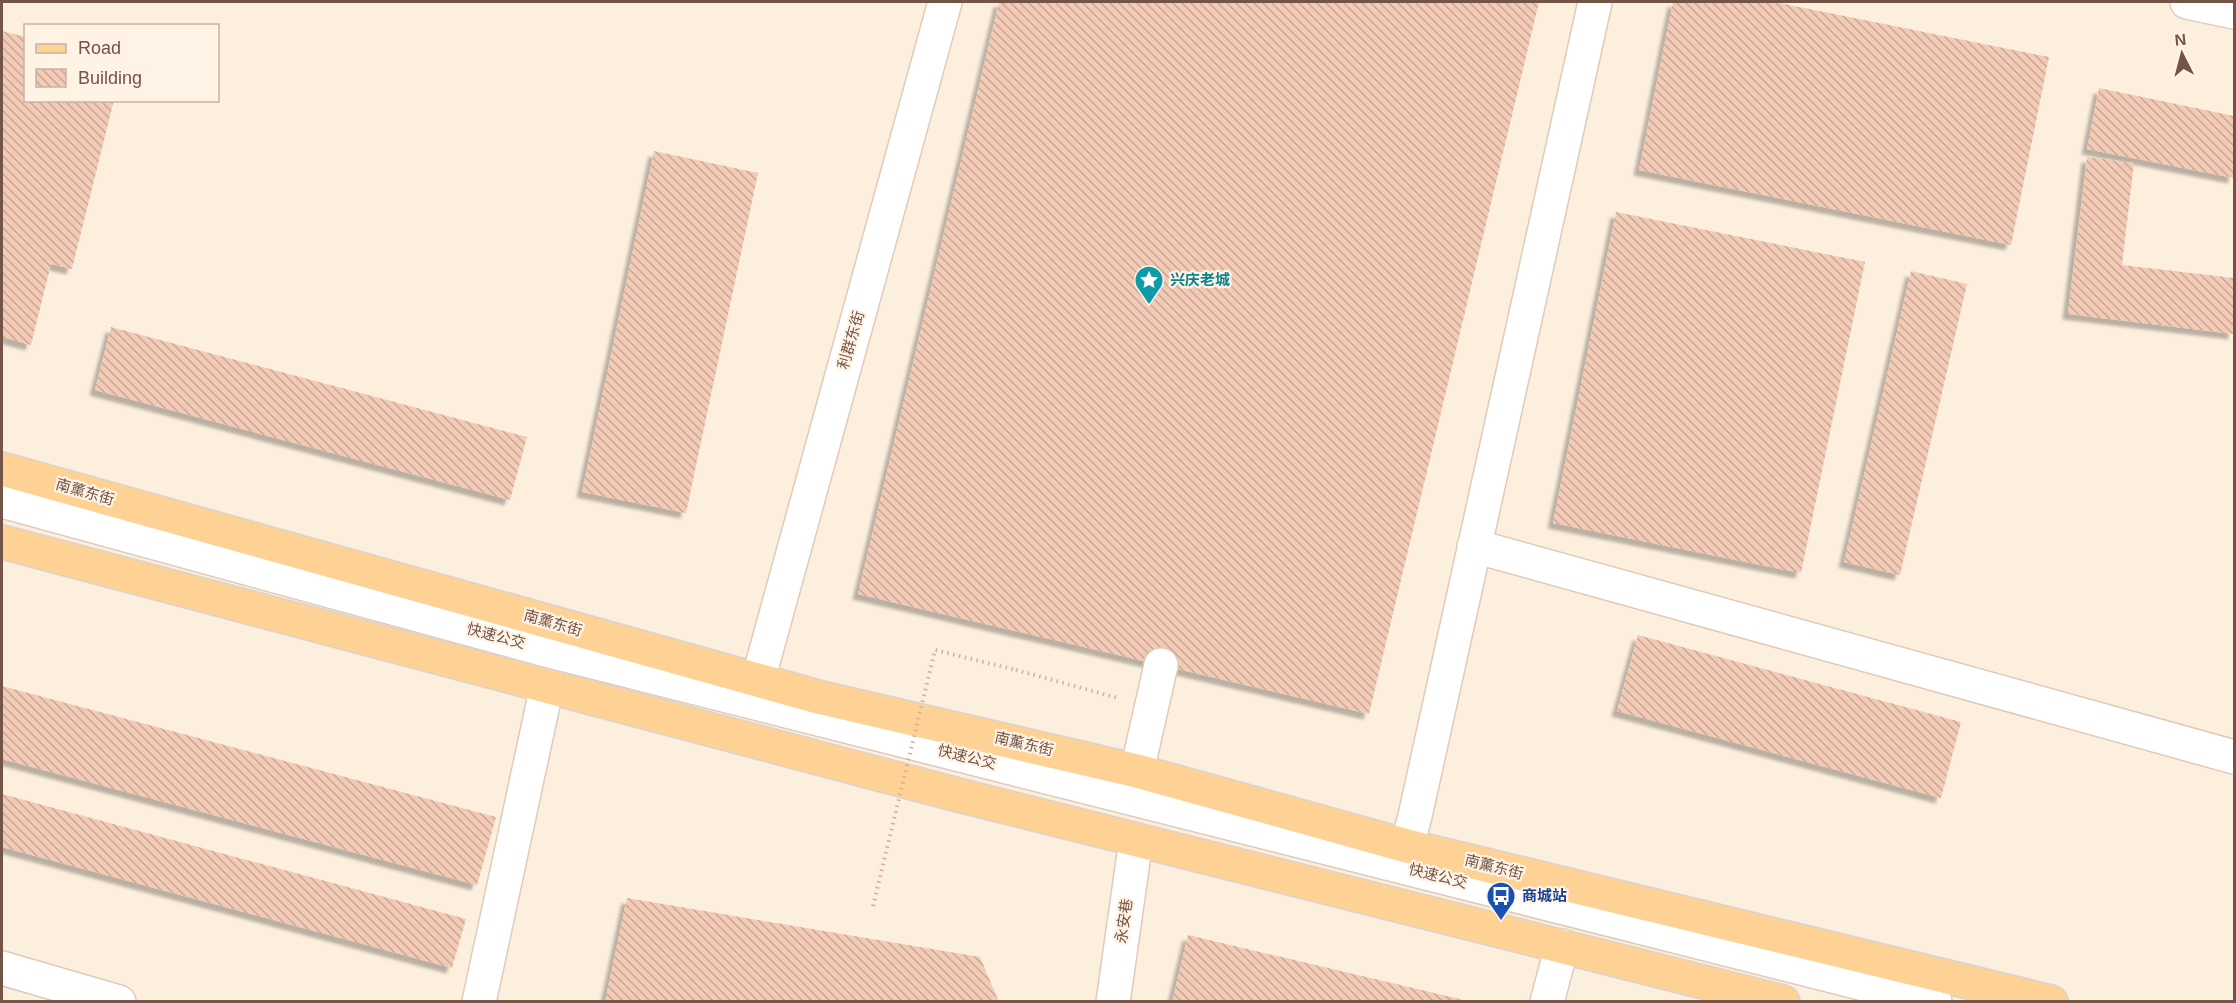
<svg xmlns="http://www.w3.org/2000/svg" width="2236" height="1003" viewBox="0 0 2236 1003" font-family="Helvetica,'Noto Sans SC',sans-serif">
<defs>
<pattern id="building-back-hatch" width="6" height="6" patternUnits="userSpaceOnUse" patternTransform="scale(1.5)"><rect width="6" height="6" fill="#f3cab5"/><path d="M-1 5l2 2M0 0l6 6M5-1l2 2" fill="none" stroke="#c9a795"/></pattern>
<filter id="shadow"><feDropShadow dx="-5.5" dy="5.5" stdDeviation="1.5" flood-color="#0004"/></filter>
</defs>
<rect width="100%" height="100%" fill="#fdefde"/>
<!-- building -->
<path fill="url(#building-back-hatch)" filter="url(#shadow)" d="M999,2H1539L1369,714L858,594Z
M1673,2H1775L2049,57L2011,245L1639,170Z
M2,31L26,37V100H114L72,269L51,264L31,345L2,337Z
M2099,88L2234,116V178L2087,149Z
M654,151L758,173L686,513L582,492Z
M2087,157L2134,163L2122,265L2234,278V334L2068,314Z
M1616,212L1865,262L1801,573L1553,523Z
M1911,271L1967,284L1900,575L1844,562Z
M111,327L527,437L510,500L95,390Z
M1638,635L1961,722L1941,798L1617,711Z
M2,686L496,817L477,885L2,759Z
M2,794L466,919L452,968L2,847Z
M627,898L980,957L999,1002H605Z
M1188,935L1468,1001V1002H1172Z"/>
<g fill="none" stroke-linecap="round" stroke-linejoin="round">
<!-- minor casing -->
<g stroke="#e0caba" stroke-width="36">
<path id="minor" d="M2187,2L2234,12
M2,501L546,650L1935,1002
M1474,546L2234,757
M758,680L945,2
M1137,771L1161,665
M1407,846L1415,816L1595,2
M2,968L119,1002
M479,1002L547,686
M1113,1002L1136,840
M1547,1002L1562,946"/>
</g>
<!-- major casing -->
<g stroke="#dbd3cf" stroke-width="36">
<path id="major" d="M2,469L822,698L1137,771L1407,846L2051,1002
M2,542L958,795L1783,1002"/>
</g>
<!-- path -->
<path stroke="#d7ae99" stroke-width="4" stroke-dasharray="1.5 4.5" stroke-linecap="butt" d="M1016,670L1118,698"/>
<!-- minor -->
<use href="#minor" stroke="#fff" stroke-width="33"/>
<!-- major -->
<use href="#major" stroke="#fed194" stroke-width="33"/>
<!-- path-bridge -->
<path stroke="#d7ae99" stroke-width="4" stroke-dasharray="1.5 4.5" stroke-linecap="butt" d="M873,906L935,650L1016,670"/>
</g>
<!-- icons -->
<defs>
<g id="sight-pin" transform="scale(1.5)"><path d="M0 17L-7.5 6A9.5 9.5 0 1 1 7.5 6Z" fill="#0f9aa8" stroke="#fff3e5"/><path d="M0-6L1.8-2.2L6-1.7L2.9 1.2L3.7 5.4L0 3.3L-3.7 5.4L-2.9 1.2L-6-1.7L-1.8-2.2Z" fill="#fff"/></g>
<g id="bus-pin" transform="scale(1.5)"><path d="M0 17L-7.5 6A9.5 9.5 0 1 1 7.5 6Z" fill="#1a4fb4" stroke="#fff3e5"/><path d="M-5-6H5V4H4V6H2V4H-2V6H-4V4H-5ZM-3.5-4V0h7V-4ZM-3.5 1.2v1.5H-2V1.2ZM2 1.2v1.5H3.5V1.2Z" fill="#fff"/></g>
</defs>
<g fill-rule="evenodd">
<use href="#sight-pin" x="1149" y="280"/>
<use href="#bus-pin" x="1501" y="896"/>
</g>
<g text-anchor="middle" stroke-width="4.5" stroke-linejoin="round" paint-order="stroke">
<!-- culture labels -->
<g font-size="15" font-weight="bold" fill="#0d838f" stroke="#fff3e5" text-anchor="start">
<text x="1170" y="285">兴庆老城</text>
</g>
<!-- street labels -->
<g font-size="15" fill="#735446" stroke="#fff3e5">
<text transform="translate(851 340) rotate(-74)" y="5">利群东街</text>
<text transform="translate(85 492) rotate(16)" y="5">南薰东街</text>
<text transform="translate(553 623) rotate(16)" y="5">南薰东街</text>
<text transform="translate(496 636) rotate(15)" y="5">快速公交</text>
<text transform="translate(1024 744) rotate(13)" y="5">南薰东街</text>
<text transform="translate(967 757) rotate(14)" y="5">快速公交</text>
<text transform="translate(1494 867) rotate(14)" y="5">南薰东街</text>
<text transform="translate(1438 876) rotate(14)" y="5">快速公交</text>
<text transform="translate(1124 921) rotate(-82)" y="5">永安巷</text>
</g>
<!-- transit labels -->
<g font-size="15" font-weight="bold" fill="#164399" stroke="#fff3e5" text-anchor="start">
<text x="1522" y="901">商城站</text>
</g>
</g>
<!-- border -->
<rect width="2236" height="1003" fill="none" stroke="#735446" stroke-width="6"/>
<!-- legend -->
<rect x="24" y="24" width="195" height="78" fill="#fff3e5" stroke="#c7b3a5" stroke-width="1.5"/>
<rect x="36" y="44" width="30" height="9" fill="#fed194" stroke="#c7b3a5" stroke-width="1.5"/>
<text x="78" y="54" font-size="18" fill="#735446">Road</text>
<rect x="36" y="69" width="30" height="18" fill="url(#building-back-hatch)" stroke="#c7b3a5" stroke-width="1.5"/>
<text x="78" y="84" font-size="18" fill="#735446">Building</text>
<!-- north arrow -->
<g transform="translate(2182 54) rotate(354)" stroke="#fff3e5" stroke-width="4.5" paint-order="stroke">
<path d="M0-4.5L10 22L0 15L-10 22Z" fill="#735446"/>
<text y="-9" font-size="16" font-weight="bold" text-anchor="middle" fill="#735446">N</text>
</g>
</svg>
